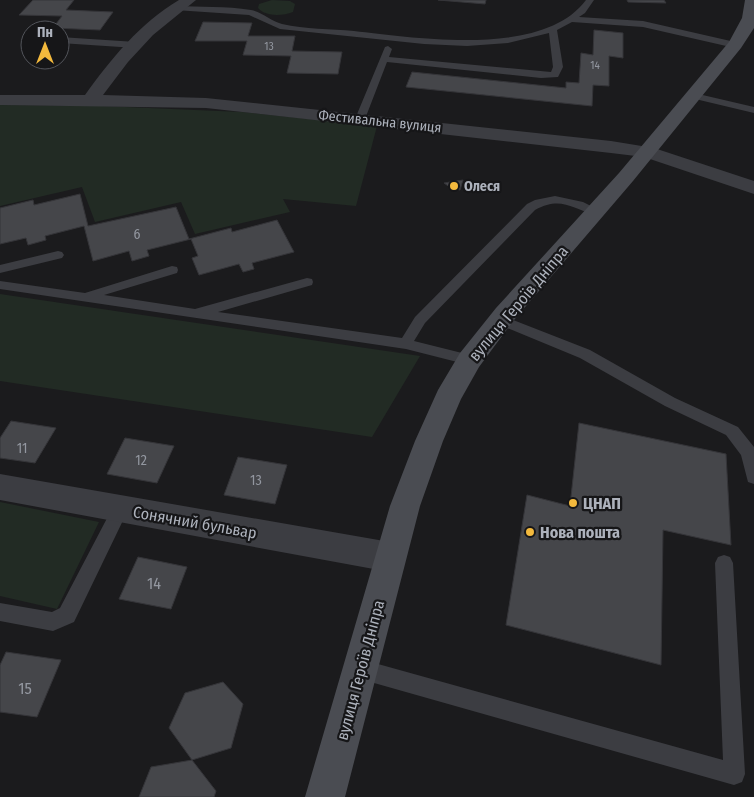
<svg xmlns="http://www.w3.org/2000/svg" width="754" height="797" viewBox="0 0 754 797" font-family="'Fira Sans Condensed',sans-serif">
<rect width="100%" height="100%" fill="#1b1b1d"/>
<!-- green -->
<path fill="#222b24" d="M272,0L290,1L295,4L293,12C282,16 266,17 258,8L259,4Z
M0,105L102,106L242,112L377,126L356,206L283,199L290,212L195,234L181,202L95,222L82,187L0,206Z
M0,294L420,356L372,437L0,381Z
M0,502L99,522L57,609L0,596Z"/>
<!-- building -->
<path fill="#45464a" stroke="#353539" d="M33,0H74L66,10L113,12L100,30L53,28L62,16L19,15Z
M438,0H486L485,4Z
M627,0H664L666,3L628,2Z
M203,22L252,23L248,36H295L292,51L342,52L338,74L287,73L291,56L243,55L247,41H195Z
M594,30L623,33V58L609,56V86L593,85L592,106L406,87L412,72L566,88V82L579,83L581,53L593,55Z
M463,180L460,190L451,188L444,183Z
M80,194L88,226L176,207L189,239L231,228L232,232L277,220L294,252L252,263L254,269L243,272L239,264L199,275L192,258L198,256L191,239L147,250L149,256L132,261L129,251L93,261L84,226L45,236L46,240L28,245L26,238L0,244V208L33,200L34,205Z
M11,421L56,428L35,463L0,458V438Z
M579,423L726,454L731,545L663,530L661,665L506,625L527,495L570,506Z
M125,438L174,446L157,483L107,474Z
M238,457L287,465L275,504L224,495Z
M138,557L187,567L171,609L119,599Z
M6,652L61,660L37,717L0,712V665Z
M223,682L243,704L231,748L192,760L169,728L185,693Z
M192,760L216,791L214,797H139L151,767Z"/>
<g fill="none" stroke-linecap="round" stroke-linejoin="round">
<!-- lane -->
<path fill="#3c3d42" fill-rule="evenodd" d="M586,0H594L585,13L579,17L643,21L735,42L739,45L735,48L643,27L572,22L557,30L563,67L558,77L541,78L387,62L365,119L360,122L355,119L385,47L388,46L392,49L389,57L551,72L553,67L549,33L508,43L467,46L424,44L280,29L249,15L175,10L171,8L175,6C200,7 226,6 251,10C262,12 271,21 282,24C305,29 331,29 354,31C417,38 543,58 586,0Z
M60,37L136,42L140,45L136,48L60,43Z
M694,93L754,107V113L691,98L689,96Z
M555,196L583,202L601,211L595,215C571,208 561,196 535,210L425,323L414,341L474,356L476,360L474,364L469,365L406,349L0,289V281L85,293L172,266L177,267L178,270L177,273L104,295L195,309L307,278L312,279L313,282L312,285L218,312L402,338L415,317L527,204L535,200Z
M58,251L62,252L64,255L62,258L0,273V265Z
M500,315L590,350L675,398L738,427L754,447V484L748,482L741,455L726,435L665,406L580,358L495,323L493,320L495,317Z
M121,500L127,503L129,508L74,622L53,631L0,621V603L52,612L60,608L115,503Z
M724,555L730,557L733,563L745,774L742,782L734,785L360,679L353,676L350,669L353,662L360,659L723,760L715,563L718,557Z"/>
<!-- street -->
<path fill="#3c3d42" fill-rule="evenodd" d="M179,0H196L153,35L128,62L103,95L206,98L611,141L654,148L754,181V194L644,157L611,153L206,108L0,105V95H85C111,59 140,23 179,0Z
M0,474L390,542L402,546L406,557L402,568L390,572L0,500Z"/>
<!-- secondary -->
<path fill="#4a4c52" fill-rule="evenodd" d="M745,0H754V28L741,48L633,181L514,320L479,367L461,399L443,441L420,506L345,797H305L390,506L415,441L438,390L460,353L496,308L619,173L729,42L742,18Z"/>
</g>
<!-- markers -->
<g fill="#f3b93d" stroke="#161618" stroke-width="2">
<circle cx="454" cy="186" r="5"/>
<circle cx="573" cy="503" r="5"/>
<circle cx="530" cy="532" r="5"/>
</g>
<g text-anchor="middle" stroke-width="4.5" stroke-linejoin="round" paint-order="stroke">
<!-- far-number labels -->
<g font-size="11" fill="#9397a0">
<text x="269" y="50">13</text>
<text x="595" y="69">14</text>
</g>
<!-- far-street labels -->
<g font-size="14" fill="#adb2bc" stroke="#161618">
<text transform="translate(380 121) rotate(6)" y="5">Фестивальна вулиця</text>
</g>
<!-- far-poi labels -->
<g font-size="14" font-weight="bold" fill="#adb2bc" stroke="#161618" text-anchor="start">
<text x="464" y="191">Олеся</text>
</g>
<!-- number labels -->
<g font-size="14" fill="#9397a0">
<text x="137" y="239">6</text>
<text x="22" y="453">11</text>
<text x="141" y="465">12</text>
<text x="256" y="485">13</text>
</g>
<!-- street labels -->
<g font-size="16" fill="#adb2bc" stroke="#161618">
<text transform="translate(518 303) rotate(-50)" y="6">вулиця Героїв Дніпра</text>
<text transform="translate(195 522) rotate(10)" y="6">Сонячний бульвар</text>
<text transform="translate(360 670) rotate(-75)" y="6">вулиця Героїв Дніпра</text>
</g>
<!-- poi labels -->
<g font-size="16" font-weight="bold" fill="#adb2bc" stroke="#161618" text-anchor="start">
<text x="583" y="509">ЦНАП</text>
<text x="540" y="538">Нова пошта</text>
</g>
<!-- near-number labels -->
<g font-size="16" fill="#9397a0">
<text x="154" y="589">14</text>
<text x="25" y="694">15</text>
</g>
</g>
<!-- north arrow -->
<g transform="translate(45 45)"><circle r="24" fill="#161618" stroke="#52545a"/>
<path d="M0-4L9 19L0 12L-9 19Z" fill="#f3b93d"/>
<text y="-8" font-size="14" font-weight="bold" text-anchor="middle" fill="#adb2bc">Пн</text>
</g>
</svg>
